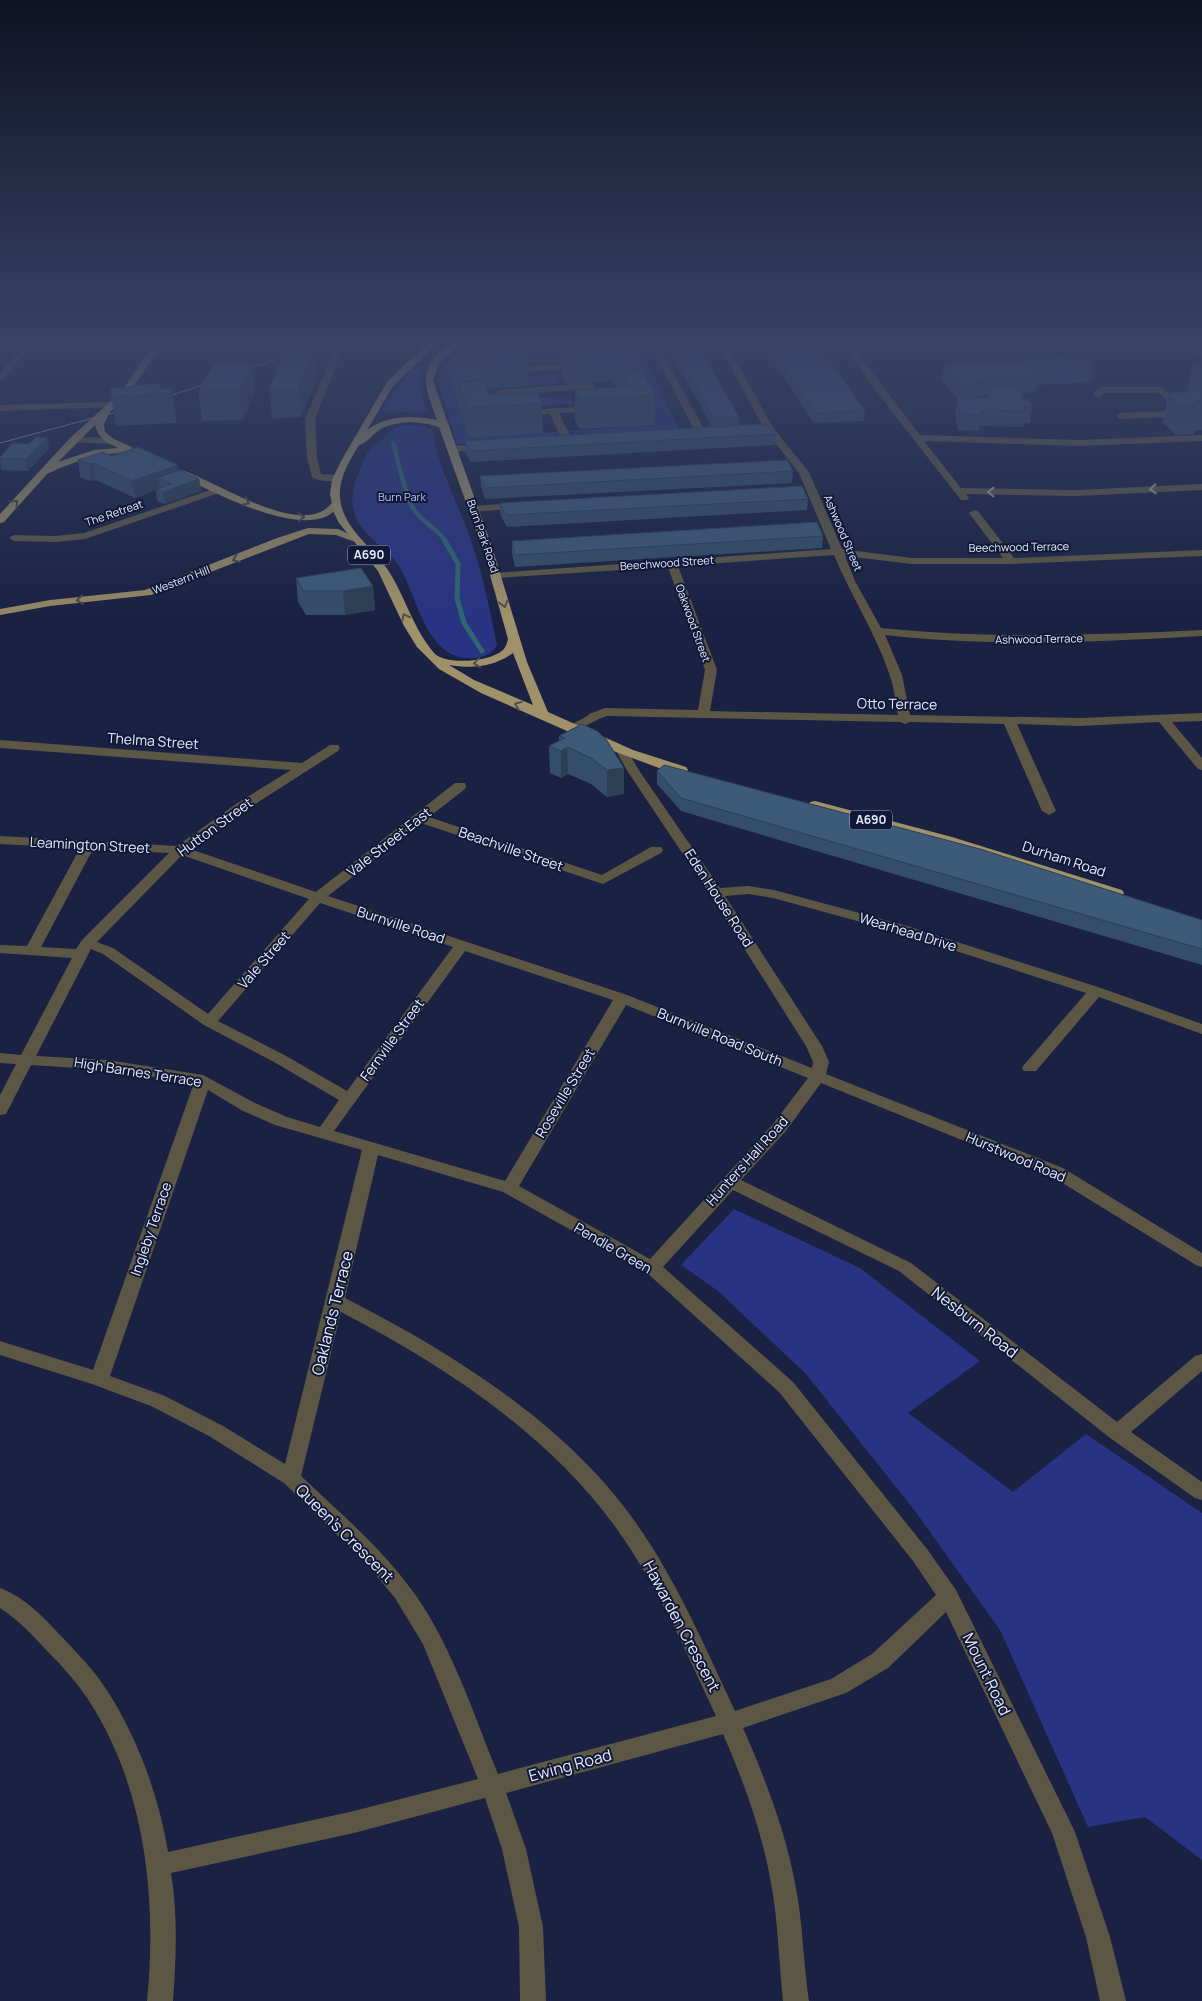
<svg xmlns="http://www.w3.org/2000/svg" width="1202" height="2001" viewBox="0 0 1202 2001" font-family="Manrope,sans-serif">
<rect width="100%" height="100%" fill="#1a2142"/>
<!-- green -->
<path fill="#283483" d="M476,340L461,410L469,438L654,425L615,340H636L679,429L588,434L563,431L549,438L457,444L438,380L442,366Z
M562,355L565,362L527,364L533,356Z
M413,367H422C418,384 422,397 428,413L381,411Z
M556,375L560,384L531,386L527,376Z
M569,396L573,404L532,406L529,399Z
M402,425H418L433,430C436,462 457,502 468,532C482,569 489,607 497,645C493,653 485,657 475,658C426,663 418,597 399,566C388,549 368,540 358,522C347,502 354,483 362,464C364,460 366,454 369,450C373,446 379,442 384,438C389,433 394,428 402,425Z
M734,1209L860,1268L980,1361L908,1413L1013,1492L1086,1434L1202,1513V1860L1145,1817L1088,1827L1000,1630L915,1511L806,1374L718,1291L681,1265Z"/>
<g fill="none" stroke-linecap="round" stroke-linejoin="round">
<!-- stream-far1 -->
<path stroke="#2f6670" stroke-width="4.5" d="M393,443C398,459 405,495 413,508C421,522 438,528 446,542"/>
<!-- stream -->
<path stroke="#2f6670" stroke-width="5" d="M445,541L458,564L457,598L464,623L482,651"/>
<!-- pedestrian -->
<path fill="#5c5745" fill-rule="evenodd" d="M593,713L597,714L599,717L597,720L575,731H567L565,728Z"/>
<!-- minor -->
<path fill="#5c5745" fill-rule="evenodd" d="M27,340H36L3,380L0,381V373Z
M563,340H571L580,366L579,368L510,373L506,370L504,363L516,350L565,346ZM567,351L571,364L513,367L512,363L521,354Z
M647,340H655L706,433L704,435H698L696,433Z
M716,340H724L774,429L809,472L842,549L912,558H1003L969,513L974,510L978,511L1014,558L1202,550V556L1011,564H912L845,556L855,581L881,628C988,639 1095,635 1202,630V636C1096,642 991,647 885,635L902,675L910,715L1080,718L1202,713V721L1172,722L1202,758V770L1198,769L1159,722L1080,726L1017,724L1056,811L1049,815L1042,811L1004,724L910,722L905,724L900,722L607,716L593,721L589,720L587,717L589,714L605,708L698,710L705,670L668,567L497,578L493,577L492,575L493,573L831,549L799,473L765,430ZM834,555C851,596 875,632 889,673C894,686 895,701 898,715L710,711L717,670L678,566Z
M840,340H848L920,435L1079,440L1202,435V441L1079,446L924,441L961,488L1077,490L1202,484V490L1077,496L966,494L969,498L967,500H961L879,395Z
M336,353L340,356L315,419L317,458L321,474L338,475L343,478C336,483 319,482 312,477L307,458L305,419L332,356Z
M590,383L594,386L606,408L602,411L559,413L573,442L568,445L563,442L550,414L502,416L495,393L499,390ZM587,389L596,406L509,411L504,395Z
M1101,387H1161L1186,408L1182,411L1179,410L1159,393H1103L1100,397H1094V393Z
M114,402L117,403V407L0,411V405Z
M1202,410V416L1120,419L1116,416L1120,413Z
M73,437L111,438L116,441L111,444L70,442V438Z
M484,444L487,445V449L452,452L447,449L452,446Z
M219,487L222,488V492L85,539L55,542L14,541L9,538L14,535L55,536L84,533Z
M519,503L523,504V508L473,512L468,509L473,506Z
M0,740L302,763L330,745H338L340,748L338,751L246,810L190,849L316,892L455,783H465L466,786L465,789L429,817L602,875L651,847H661L663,850L661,853L603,884L421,823L328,896L627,995L812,1068L813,1062L806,1046L709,893L628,772L616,751L622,747L626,748L640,772L720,888L748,886L774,890L904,925L1101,988L1202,1024V1034L1099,997L1036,1071H1024L1022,1068L1024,1065L1086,993L894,931L773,898L748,894L725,896L822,1046L829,1062L826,1074L1063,1168L1202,1253V1267L1196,1265L1051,1176L821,1083L785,1132L741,1180L911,1263L1117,1422L1195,1356L1202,1354V1371L1131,1432L1202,1482V1500L1195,1498L1110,1438L899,1271L733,1190L663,1267L793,1382L927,1549L956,1590L1075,1832L1110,1937L1126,2001H1100L1086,1937L1052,1833L946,1612L888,1668L846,1693L743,1728C765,1778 785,1830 795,1883C803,1921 803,1962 809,2001H783C779,1963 778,1920 771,1883C762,1832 744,1782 723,1734L506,1793L526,1849L543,1927L546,2001H520L519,1927L502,1849L485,1798L354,1833L171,1873C178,1916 176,1958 173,2001H147C157,1901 146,1791 91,1704C80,1686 65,1669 50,1654C34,1637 20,1621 0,1608V1588C25,1597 44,1618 62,1637C78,1654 94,1670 106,1689C137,1736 159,1796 168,1852L354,1811L478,1779L423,1644L395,1598L366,1563L284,1483L209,1436L151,1406L92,1384L0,1355V1341L93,1370L194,1083L108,1070L31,1065L8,1110L6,1114L0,1115V1095L16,1064L0,1063V1053L21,1055L72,958L0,953V945L27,946L80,848L0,844V836L177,846L236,804L291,770L0,748ZM93,849L169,853L82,940L76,949L41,947ZM182,855L309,899L208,1014L113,948L97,942ZM320,903L453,947L347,1091L286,1056L218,1021ZM91,949L103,954L204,1025L274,1062L339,1100L320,1127L287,1117L255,1103L203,1075L108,1060L36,1056ZM465,951L613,1000L505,1181L334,1131ZM626,1005L808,1078L773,1124L650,1259L519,1186ZM208,1090L243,1111L275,1125L362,1150L285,1464L223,1426L165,1396L110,1376ZM378,1155L503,1192L646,1272L779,1392L913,1561L936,1595L872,1654L831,1679L735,1711C705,1647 677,1581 636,1523C567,1424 451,1352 345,1298ZM341,1312C445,1366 554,1437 621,1535C660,1591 687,1654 716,1716L498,1774C472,1711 450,1639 408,1585C377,1544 338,1511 301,1476Z"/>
<!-- tertiary -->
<path fill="#5c5745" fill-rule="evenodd" d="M1178,340H1187L1202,352V359Z"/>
<!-- primary -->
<path fill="#948864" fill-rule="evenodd" d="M157,340H165L127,396L110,412L104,424L105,432L114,439L132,447L133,450L147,454V458L120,453L107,454L84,459L60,468L47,474L4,522L0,523V514L70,438L121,392ZM95,425C98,438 107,443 118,448L94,450L58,462Z
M181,470C213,479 306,543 333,501L336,500L341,503C315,549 211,490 178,475L176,473Z
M308,528L338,529L360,539L355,542L336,535L309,534L151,595L50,606L0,615V609L50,600L145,590L277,538Z"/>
<!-- trunk -->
<path fill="#9f926a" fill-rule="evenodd" d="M432,340H441L393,386L367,430C387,415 414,415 437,420C428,394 416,373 441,351C449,344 454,340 465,340L439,363L433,381L493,550L527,662L548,712L633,750L686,767L688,770L686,773L682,774L659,768L608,749L481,693L439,669L417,647L404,626L378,571L339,523L334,513L330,494L332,480L341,461L387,382L404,365ZM411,422L428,424L439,427L483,550L508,639C507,643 506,647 503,650C490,662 448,665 435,654C413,629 406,598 388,570C372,546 343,529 340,498C338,479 350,460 359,445C367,443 372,435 379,430C389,424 399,423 411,422ZM513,653L533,705L474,680L449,665C472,669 494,667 513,653Z
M815,801L952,837L1122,890L1124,893L1122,896H1112L942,843L810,808L809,805L810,802Z"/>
<!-- tram -->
<path stroke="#979cb4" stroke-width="1" d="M238,373L330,340
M160,399L215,381
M0,443L127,409"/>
</g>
<!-- wall -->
<path fill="#344d68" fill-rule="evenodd" d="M468,340H560V344L506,348L503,351L528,358V386L487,389L489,395L542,403L543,433L469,438L451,383L450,354L469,353Z
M576,340H628V345L642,369V371L655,395V425L579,429L575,420V390L616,388L613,381L565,384L562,377L561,348L595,346L594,344L579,345Z
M664,340H695L739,417V426L776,434L775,445L470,462L465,452V441L712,427Z
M761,340H814L865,410L864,421L813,423Z
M917,340H981V344L918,343Z
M178,341L240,343L209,354L179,346Z
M314,353L316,382L301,417L272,419L269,389Z
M1025,359L1094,367L1091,382L1037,385L1036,392L1022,393L1023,400L1032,407L1030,423H1024L1023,427L980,426L979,431L958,430L955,413L957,398L942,380L944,364L1025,361ZM987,395V398H978V396Z
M214,363L255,393L243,420L202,421L198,392Z
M1202,366V430H1195L1194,434L1176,435L1163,423L1168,393L1187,392L1191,367Z
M172,388L176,418V423L116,426L110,389H160Z
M49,449L28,471L1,470L0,457Z
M112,456L179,470L199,479L201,491L165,504L157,501L156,490L135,498L96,480L91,481L80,477L78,460Z
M793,471L792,483L485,499L481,487L480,476Z
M808,499L807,510L507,527L500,514V503Z
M823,536L822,548L515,567L512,553V541Z
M296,578L373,586L375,610L345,615H306L298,602Z
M559,736L624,768V794L607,797L591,784L568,774L561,778L550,773L549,746L559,741Z
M657,771L1202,920V965L681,811L657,784Z"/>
<!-- shaded-wall -->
<path fill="#2b3f55" d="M234,340H239L240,343L209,354V349Z
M486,340H506V348L494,360H490L489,349Z
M314,353L316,382L301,417L298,388Z
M252,364L255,393L243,420L240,390Z
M172,388L176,418V423L172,394Z
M48,438L49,449L28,471L26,459Z
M93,463L96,480L91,481L89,464Z
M178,465L180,482L172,484L158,478L159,489H156V490L135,498L132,481Z
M199,479L201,491L165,504L163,492Z
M373,586L375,610L345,615L343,591Z
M567,747L568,774L561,778V751Z
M624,768V794L607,797V770Z"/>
<!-- building -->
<path fill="#3d5a79" stroke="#2b3f55" d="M182,340H234L209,349L178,341Z
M469,340H487L489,349L472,350Z
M670,340H695L739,417L713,418Z
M767,340H814L865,410L814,413Z
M630,345L642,369L622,370L613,352L564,355L561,348Z
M524,350L528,358L475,361L482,379L460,381L450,354Z
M285,353H314L298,388L269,389Z
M1064,357L1088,361L1094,367L1032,370L1038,376L978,380L979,383L960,384L944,364L1028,361L1025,359Z
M214,363L252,364L240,390L198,392Z
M1202,366V376L1191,367Z
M642,371L655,395L579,399L575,390L630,387L623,372Z
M484,381L489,395L537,392L542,403L468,408L459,383Z
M160,383V389L172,388V394L112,396L110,389Z
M988,387L1021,388L1023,400H1030L1032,407H1024L1025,411L980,410L981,415L960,414L957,397L990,398Z
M1202,391V400L1196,401L1199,404L1181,405L1168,393Z
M766,424L776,434L469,451L465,441Z
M36,437L48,438L26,459L0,458V457L13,443L29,444Z
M138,447L178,465L132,481L93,463L89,464L78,460L103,452L112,456Z
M787,460L793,471L485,488L480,476Z
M179,470L199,479L163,492L156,489L172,484L158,478Z
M802,486L808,499L506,515L500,503Z
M817,522L823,536L515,555L512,541Z
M361,568L373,586L343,591H304L296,578Z
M582,724L597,731L606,739L624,768L607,770L591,758L567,747L561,751L549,746L565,738L559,736Z
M664,765L980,849L1202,920V949L681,798L657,771Z"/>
<!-- one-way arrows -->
<defs><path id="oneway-chevron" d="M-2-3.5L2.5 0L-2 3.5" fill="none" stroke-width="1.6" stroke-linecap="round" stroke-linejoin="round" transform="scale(1.25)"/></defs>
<g stroke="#a2a2a2">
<use href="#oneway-chevron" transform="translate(1153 489) rotate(177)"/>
<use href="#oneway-chevron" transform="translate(991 492) rotate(-179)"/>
</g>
<g stroke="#454549">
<use href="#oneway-chevron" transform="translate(246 502) rotate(25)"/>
<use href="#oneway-chevron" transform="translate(15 503) rotate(-47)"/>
<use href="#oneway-chevron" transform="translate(301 517) rotate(-2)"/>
<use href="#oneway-chevron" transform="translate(236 559) rotate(158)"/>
<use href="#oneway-chevron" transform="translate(80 600) rotate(174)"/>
</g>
<g stroke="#514f4e">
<use href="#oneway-chevron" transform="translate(504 604) rotate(76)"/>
<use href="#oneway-chevron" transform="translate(405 617) rotate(-117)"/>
<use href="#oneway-chevron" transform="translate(477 663) rotate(173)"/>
<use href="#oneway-chevron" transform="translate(518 705) rotate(-158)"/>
</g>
<!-- sky -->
<linearGradient id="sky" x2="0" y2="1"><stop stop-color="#0e1224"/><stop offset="0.55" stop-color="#384365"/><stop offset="1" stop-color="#384365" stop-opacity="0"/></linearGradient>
<rect width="1202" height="620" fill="url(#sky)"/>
<g text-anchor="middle" stroke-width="4" stroke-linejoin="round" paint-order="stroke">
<!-- far-park labels -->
<g font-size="11" fill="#b1c0f1" stroke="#111837">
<text x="402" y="501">Burn Park</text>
</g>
<!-- far-street labels -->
<g font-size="11" fill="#e7ecfe" stroke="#111837">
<text transform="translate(114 513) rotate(-19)" y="4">The Retreat</text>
<text transform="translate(843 533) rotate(67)" y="4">Ashwood Street</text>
<text transform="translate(483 536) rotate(71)" y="4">Burn Park Road</text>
<text transform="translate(1019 547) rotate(-1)" y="4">Beechwood Terrace</text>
<text transform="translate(667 563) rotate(-4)" y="4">Beechwood Street</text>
<text transform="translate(181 580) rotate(-21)" y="4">Western Hill</text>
<text transform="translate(693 623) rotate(70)" y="4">Oakwood Street</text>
<text transform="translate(1039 639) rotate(-1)" y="4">Ashwood Terrace</text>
</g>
<!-- shield labels -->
<g fill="#111837" stroke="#a7acc2" stroke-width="1">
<rect x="348" y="545.5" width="42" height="19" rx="4"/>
<rect x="850" y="810.5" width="42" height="19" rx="4"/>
</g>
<g font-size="12" font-weight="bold" fill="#e7ecfe">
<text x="369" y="559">A690</text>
<text x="871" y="824">A690</text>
</g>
<!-- street labels -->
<g font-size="14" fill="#e7ecfe" stroke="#111837">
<text transform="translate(897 704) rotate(1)" y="5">Otto Terrace</text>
<text transform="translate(153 741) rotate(4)" y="5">Thelma Street</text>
<text transform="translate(215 827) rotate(-36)" y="5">Hutton Street</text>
<text transform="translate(389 842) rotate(-38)" y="5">Vale Street East</text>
<text transform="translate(90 845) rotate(3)" y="5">Leamington Street</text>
<text transform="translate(511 849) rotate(19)" y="5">Beachville Street</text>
<text transform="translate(1064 859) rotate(18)" y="5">Durham Road</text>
<text transform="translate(719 898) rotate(57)" y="5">Eden House Road</text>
<text transform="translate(401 925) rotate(18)" y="5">Burnville Road</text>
<text transform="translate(908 932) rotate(17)" y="5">Wearhead Drive</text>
<text transform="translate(264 960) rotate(-49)" y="5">Vale Street</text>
<text transform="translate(720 1037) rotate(22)" y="5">Burnville Road South</text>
<text transform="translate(392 1040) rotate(-54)" y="5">Fernville Street</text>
<text transform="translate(138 1072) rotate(9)" y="5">High Barnes Terrace</text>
<text transform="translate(565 1093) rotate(-59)" y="5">Roseville Street</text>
<text transform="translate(1016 1157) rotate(23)" y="5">Hurstwood Road</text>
<text transform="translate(747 1161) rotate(-48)" y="5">Hunters Hall Road</text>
<text transform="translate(151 1229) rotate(-71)" y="5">Ingleby Terrace</text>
<text transform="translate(613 1248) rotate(30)" y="5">Pendle Green</text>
</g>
<!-- near-street labels -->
<g font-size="16" fill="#e7ecfe" stroke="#111837">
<text transform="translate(332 1313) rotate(-76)" y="6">Oaklands Terrace</text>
<text transform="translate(975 1322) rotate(38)" y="6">Nesburn Road</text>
<text transform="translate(345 1533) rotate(45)" y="6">Queen's Crescent</text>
<text transform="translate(682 1626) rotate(62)" y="6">Hawarden Crescent</text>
<text transform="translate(987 1674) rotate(64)" y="6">Mount Road</text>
<text transform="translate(570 1765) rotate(-15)" y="6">Ewing Road</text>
</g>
</g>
</svg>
